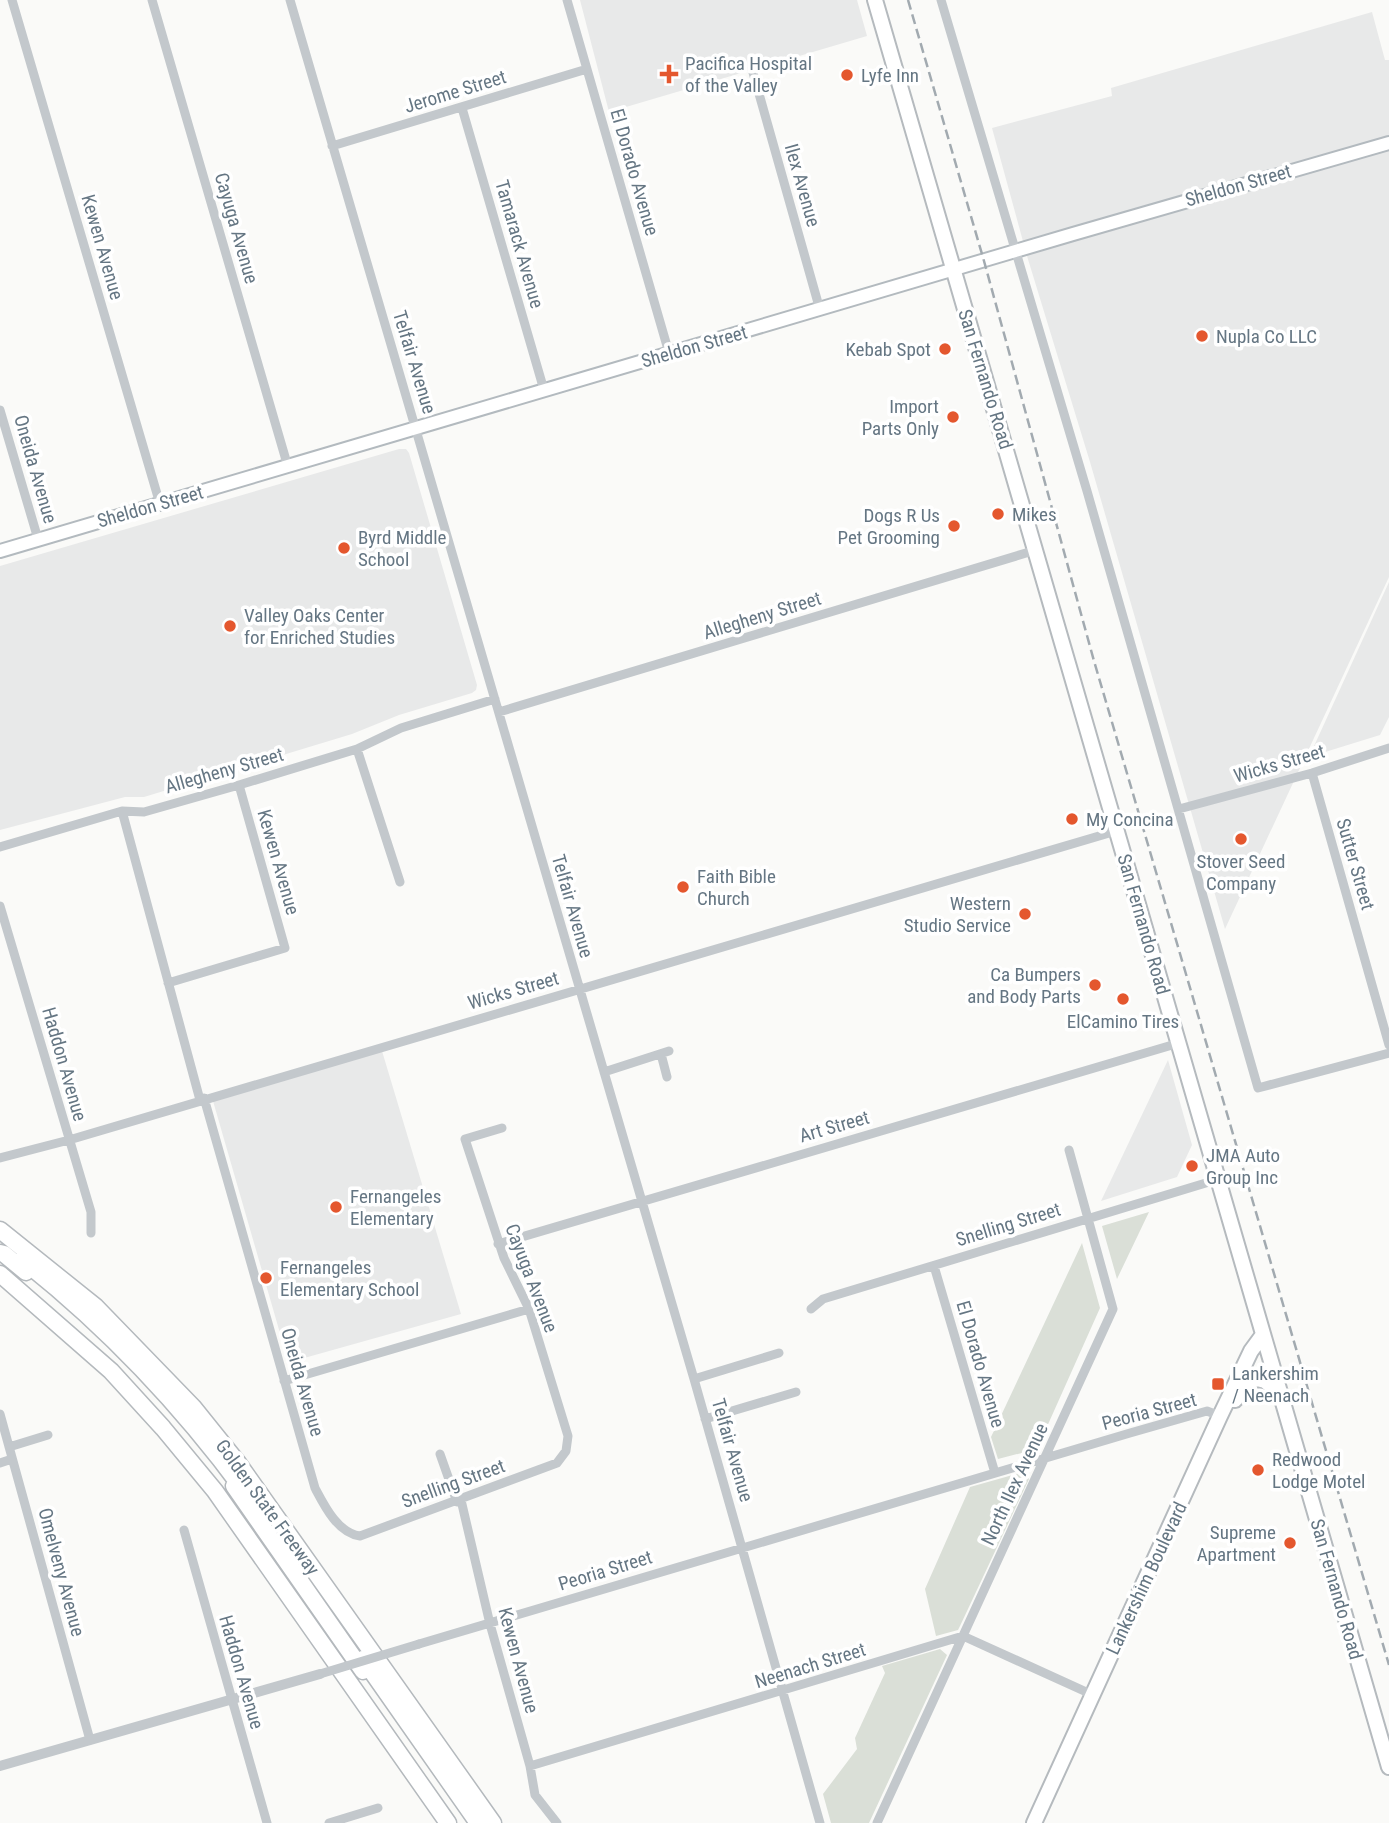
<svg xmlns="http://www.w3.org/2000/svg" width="1389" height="1823" viewBox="0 0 1389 1823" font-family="'Roboto Condensed',sans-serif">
<rect width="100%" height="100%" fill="#fafaf8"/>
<!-- built -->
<path fill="#e8e9e9" d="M580,0H857L867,36L609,112Z
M1372,12L1385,60H1389V577L1225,929L1090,462L1027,256L992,128L1112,96L1111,88Z
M399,449H406L409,453L477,685L476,690L472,693L399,715L352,734L144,797H125L0,830V566Z
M1389,582V717L1380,735L1309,757Z
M382,1051L461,1314L290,1362L286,1354L213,1101Z
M1168,1060L1192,1145L1177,1177L1101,1201Z"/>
<!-- green -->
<path fill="#dadfd7" d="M1149,1212L1117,1279L1102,1226Z
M1082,1243L1100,1308L1037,1449L998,1459L991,1437Z
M1023,1472L1029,1479L960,1626L958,1630L936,1636L925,1589L970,1487Z
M940,1649L947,1655L869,1823H831L823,1794L857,1749L855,1738L885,1673L882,1666Z"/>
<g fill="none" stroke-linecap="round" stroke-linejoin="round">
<!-- secondary casing -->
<g stroke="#b3babf" stroke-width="16">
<path id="secondary" d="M0,551L1073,234L1389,143"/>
</g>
<!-- primary casing -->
<g stroke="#b5babe" stroke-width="18">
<path id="primary" d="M875,0L1389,1767
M1235,1400L1247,1383L1257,1379L1265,1381L1280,1394
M1034,1823L1220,1416L1251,1351L1262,1336"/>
</g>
<!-- motorway casing -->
<g stroke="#b4b9bd" stroke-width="19">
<path id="motorway" d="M0,1230L96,1307L193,1407L238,1463L493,1823
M0,1253L4,1254L26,1272
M21,1259C106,1326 181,1405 245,1492
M0,1274L111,1371L163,1428L215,1491L448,1823
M234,1486L363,1671
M363,1659L478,1823"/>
</g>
<!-- minor -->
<path stroke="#c3c8cc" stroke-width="9" d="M12,0L160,504
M152,0L288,467
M290,0L694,1379L820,1823
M567,0L669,353
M941,0L1087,491L1258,1088L1389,1053
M752,69L820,310
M462,108L544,390
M332,146L587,69
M0,410L38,539
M499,712L1036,550
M357,749L400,882
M1312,773L1389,1045
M1179,809L1312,773L1389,748
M122,811L200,1100
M0,847L122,811L144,812L239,785L357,749L401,728L495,699
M0,906L91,1212V1233
M168,983L285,948L239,785
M661,1054L667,1077
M604,1072L669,1051
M204,1098L315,1488C325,1507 338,1533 360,1536L557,1463L566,1451L568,1436L529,1309L504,1258L465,1139L502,1128
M0,1158L69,1140L1116,831
M498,1244L1179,1043
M934,1266L995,1473
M811,1309L823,1299L1219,1179
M694,1379L779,1353
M284,1381L529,1309
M0,1414L90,1740
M705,1419L796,1392
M9,1447L48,1435
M440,1454L457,1502
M0,1463L12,1459
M461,1500L490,1624L530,1766L535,1795L557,1823
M184,1530L267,1823
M419,1644L1130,1433L1207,1411L1220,1416
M530,1766L963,1636L1093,1695
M329,1823L378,1808
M877,1823L1113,1309L1069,1150"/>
<!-- tertiary -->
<path stroke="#c3c8cc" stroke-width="10" d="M0,1766L320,1674"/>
<!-- secondary -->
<use href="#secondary" stroke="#fff" stroke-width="12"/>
<!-- primary -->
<use href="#primary" stroke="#fff" stroke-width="14"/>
<!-- motorway -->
<use href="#motorway" stroke="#fff" stroke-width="16"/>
<!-- rail -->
<path stroke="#a2aab0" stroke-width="2.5" stroke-dasharray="10 5" stroke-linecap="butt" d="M908,0L984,261L1094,661L1389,1665"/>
<!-- minor-bridge -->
<path stroke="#c3c8cc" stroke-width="9" d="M320,1674L419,1644"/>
</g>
<!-- markers -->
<g fill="#e4572e" stroke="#fff" stroke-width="2.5">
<path d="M665.5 63.5h7v7h7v7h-7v7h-7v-7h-7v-7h7z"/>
<circle cx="847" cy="75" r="7"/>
<circle cx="1202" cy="336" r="7"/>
<circle cx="945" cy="349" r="7"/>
<circle cx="953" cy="417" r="7"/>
<circle cx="998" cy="514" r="7"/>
<circle cx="954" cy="526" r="7"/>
<circle cx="344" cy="548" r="7"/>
<circle cx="230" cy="626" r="7"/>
<circle cx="1072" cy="819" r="7"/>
<circle cx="1241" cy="839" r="7"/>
<circle cx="683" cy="887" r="7"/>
<circle cx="1025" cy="914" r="7"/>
<circle cx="1095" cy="985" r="7"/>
<circle cx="1123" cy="999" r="7"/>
<circle cx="1192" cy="1166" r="7"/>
<circle cx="336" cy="1207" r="7"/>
<circle cx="266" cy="1278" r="7"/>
<rect x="1211" y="1377" width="14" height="14" rx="3.5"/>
<circle cx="1258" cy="1470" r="7"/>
<circle cx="1290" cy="1543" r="7"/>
</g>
<g text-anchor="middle" stroke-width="7" stroke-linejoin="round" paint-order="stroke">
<!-- poi labels -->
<g font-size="19" fill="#657683" stroke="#fff" text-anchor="start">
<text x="685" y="70">Pacifica Hospital<tspan x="685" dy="22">of the Valley</tspan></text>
<text x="861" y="82">Lyfe Inn</text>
<text x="1216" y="343">Nupla Co LLC</text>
<text x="931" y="356" text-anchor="end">Kebab Spot</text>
<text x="939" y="413" text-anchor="end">Import<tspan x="939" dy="22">Parts Only</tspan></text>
<text x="1012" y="521">Mikes</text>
<text x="940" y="522" text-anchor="end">Dogs R Us<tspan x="940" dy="22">Pet Grooming</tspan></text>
<text x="358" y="544">Byrd Middle<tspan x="358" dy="22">School</tspan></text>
<text x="244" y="622">Valley Oaks Center<tspan x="244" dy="22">for Enriched Studies</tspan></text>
<text x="1086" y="826">My Concina</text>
<text x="1241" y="868" text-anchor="middle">Stover Seed<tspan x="1241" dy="22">Company</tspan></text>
<text x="697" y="883">Faith Bible<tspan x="697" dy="22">Church</tspan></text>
<text x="1011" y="910" text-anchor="end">Western<tspan x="1011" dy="22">Studio Service</tspan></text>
<text x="1081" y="981" text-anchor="end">Ca Bumpers<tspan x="1081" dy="22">and Body Parts</tspan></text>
<text x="1123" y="1028" text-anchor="middle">ElCamino Tires</text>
<text x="1206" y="1162">JMA Auto<tspan x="1206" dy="22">Group Inc</tspan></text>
<text x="350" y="1203">Fernangeles<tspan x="350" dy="22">Elementary</tspan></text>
<text x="280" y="1274">Fernangeles<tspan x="280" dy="22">Elementary School</tspan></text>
<text x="1232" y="1380">Lankershim<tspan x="1232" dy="22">/ Neenach</tspan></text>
<text x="1272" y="1466">Redwood<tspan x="1272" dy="22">Lodge Motel</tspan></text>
<text x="1276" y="1539" text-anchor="end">Supreme<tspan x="1276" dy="22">Apartment</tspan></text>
</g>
<!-- street labels -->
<g font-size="19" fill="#657683" stroke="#fff">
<text transform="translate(455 91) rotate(-17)" y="7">Jerome Street</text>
<text transform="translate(635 172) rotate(74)" y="7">El Dorado Avenue</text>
<text transform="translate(803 185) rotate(74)" y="7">Ilex Avenue</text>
<text transform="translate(1238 185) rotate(-16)" y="7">Sheldon Street</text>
<text transform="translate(237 228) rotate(74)" y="7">Cayuga Avenue</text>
<text transform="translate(520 244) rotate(74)" y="7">Tamarack Avenue</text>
<text transform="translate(103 247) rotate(74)" y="7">Kewen Avenue</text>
<text transform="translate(694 346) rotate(-16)" y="7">Sheldon Street</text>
<text transform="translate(415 362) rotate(73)" y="7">Telfair Avenue</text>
<text transform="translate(986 379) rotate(73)" y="7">San Fernando Road</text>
<text transform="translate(36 469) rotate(74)" y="7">Oneida Avenue</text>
<text transform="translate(150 506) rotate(-16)" y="7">Sheldon Street</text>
<text transform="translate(762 615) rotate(-17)" y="7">Allegheny Street</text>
<text transform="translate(1279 763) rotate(-16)" y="7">Wicks Street</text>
<text transform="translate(224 770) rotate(-16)" y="7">Allegheny Street</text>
<text transform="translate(279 862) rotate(74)" y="7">Kewen Avenue</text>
<text transform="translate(1356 864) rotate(74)" y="7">Sutter Street</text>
<text transform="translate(573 906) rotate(74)" y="7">Telfair Avenue</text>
<text transform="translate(1144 924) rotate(74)" y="7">San Fernando Road</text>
<text transform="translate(513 990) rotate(-16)" y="7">Wicks Street</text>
<text transform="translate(65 1064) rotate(74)" y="7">Haddon Avenue</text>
<text transform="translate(834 1126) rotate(-16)" y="7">Art Street</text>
<text transform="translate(1008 1224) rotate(-17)" y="7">Snelling Street</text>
<text transform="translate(532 1278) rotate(69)" y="7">Cayuga Avenue</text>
<text transform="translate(981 1364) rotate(74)" y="7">El Dorado Avenue</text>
<text transform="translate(303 1382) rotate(74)" y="7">Oneida Avenue</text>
<text transform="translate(1149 1411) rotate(-15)" y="7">Peoria Street</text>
<text transform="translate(733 1450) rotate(74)" y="7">Telfair Avenue</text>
<text transform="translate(453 1483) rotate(-20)" y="7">Snelling Street</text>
<text transform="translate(1014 1484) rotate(-65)" y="7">North Ilex Avenue</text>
<text transform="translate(268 1507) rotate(54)" y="7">Golden State Freeway</text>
<text transform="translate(605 1570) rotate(-17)" y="7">Peoria Street</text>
<text transform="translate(62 1572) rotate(75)" y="7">Omelveny Avenue</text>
<text transform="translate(1146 1578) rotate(-65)" y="7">Lankershim Boulevard</text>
<text transform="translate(1337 1589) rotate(74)" y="7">San Fernando Road</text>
<text transform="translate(519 1660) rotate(75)" y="7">Kewen Avenue</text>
<text transform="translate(810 1665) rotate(-17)" y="7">Neenach Street</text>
<text transform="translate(242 1672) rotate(74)" y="7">Haddon Avenue</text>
</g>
</g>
</svg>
